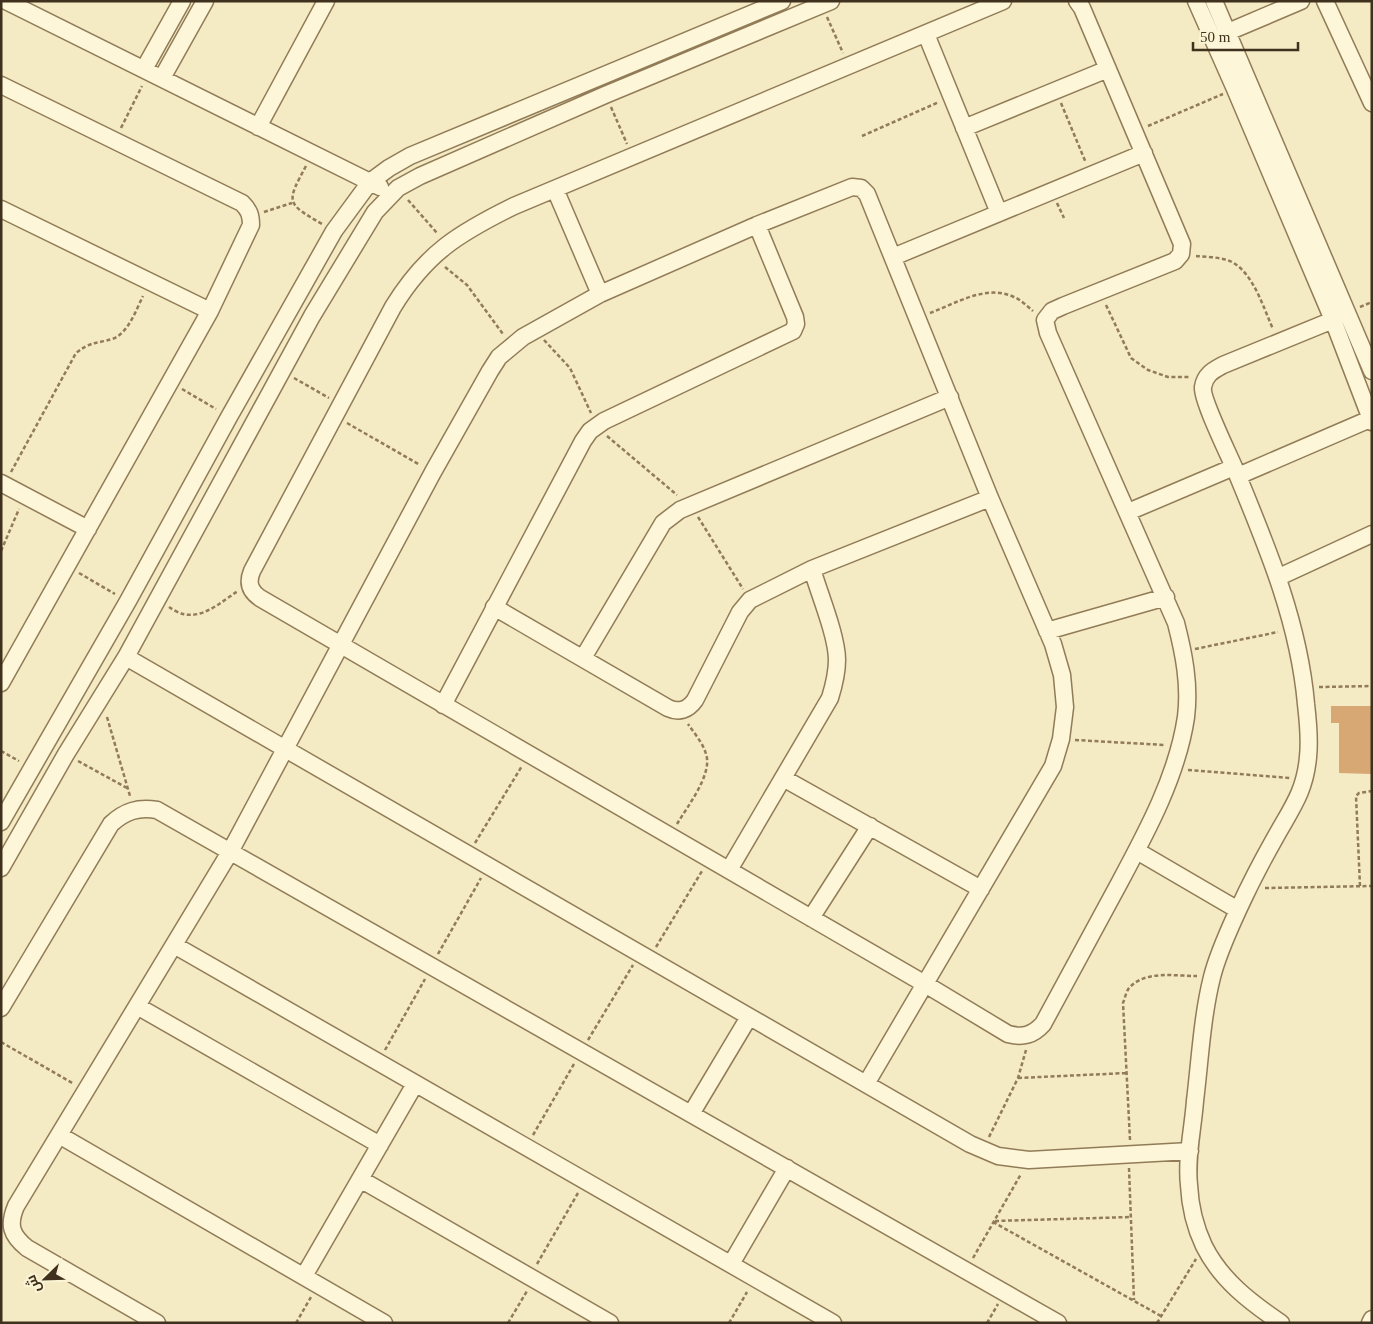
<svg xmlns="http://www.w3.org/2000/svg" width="1373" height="1324" viewBox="0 0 1373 1324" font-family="'Times New Roman',Cairo,serif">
<rect width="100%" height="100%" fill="#f4eac3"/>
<!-- building -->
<path fill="#d7a774" d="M1331,706H1372V774L1339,773V723H1331Z"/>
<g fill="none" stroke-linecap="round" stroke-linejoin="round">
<!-- minor casing -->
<g stroke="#917c57" stroke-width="19">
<path id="minor" d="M6,1L380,187
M1003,1L514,206C459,233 426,253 393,307L252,571C247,583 250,591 260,598L925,984L1008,1034C1023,1038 1033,1035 1043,1024C1067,980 1091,936 1115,891C1144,837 1177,778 1186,717C1190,685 1184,654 1176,623L1048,333L1045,320L1052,311L1063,306L1175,261L1181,254L1182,244L1082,8L1077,1
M1196,1L1235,89L1333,320L1372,422
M1214,1L1372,371
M1325,1L1372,103
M1228,32L1301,1
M926,34L999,213
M144,69L182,1
M162,78L205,1
M1,85L242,203C249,210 251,215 251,225L210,311L1,683
M258,127L326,1
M964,128L1108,69
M555,189L600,294
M1,209L210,311
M893,257L1144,153
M1238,476L1370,419
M1,483L88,529
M1128,512L1234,467
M1279,577L1372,534
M494,607L668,708C679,713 688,710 695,700L740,612L750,600L812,569L990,498
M1047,631L1166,597
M126,657L970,1144L998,1156L1029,1160L1190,1151
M583,658L663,523L680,510L950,397
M443,705L583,441L590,431L604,421L793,331L796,324L795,317L757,225
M783,778L981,889
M1,822L128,601L229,417L334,231L370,182L389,168L410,156L782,1
M1137,851L1238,910
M1,868L66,754L126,657L312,316L375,212L398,188L420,176L605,95L831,1
M729,870L830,698C834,685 837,674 837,660C837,636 819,593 812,569
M811,918L870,826
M174,945L833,1323
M137,1006L380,1145
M1,1008L111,824C125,811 138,807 157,810L1058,1323
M691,1114L749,1017
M59,1135L384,1323
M360,1179L610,1323
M731,1264L787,1168
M304,1276L415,1084
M157,1323L27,1248C11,1235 8,1225 16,1206L230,852L433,472L490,371L499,357L523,337L600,294L757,225L852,187L861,188L867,194L990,498L1053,644L1062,675L1065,707L1061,739L1053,766L866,1084
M1281,1323C1250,1302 1221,1280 1204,1246C1195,1227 1190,1206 1189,1185C1186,1158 1193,1128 1195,1101C1200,1060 1202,1017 1212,977C1218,953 1229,930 1239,908C1250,884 1262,861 1275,838C1291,809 1305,792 1308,757C1310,739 1308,721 1306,704C1299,623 1268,549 1237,474C1231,459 1201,399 1203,387C1205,374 1214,370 1223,365L1333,320
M1370,1323L1372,1319"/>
</g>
<!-- path -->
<path stroke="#917c57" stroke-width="2.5" stroke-dasharray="4 2.5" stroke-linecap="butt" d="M827,17L843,53
M1061,103L1086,163
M611,107L627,144
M1148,126L1223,94
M121,128L142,86
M862,136L939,102
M306,166C286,203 286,203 322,224
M408,200L437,233
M1057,203L1064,218
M264,212L292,203
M1196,256C1206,257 1218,257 1227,260C1252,268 1263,307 1273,329
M445,267L467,285L503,334
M1106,305L1131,358L1148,370L1168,377H1190
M1360,307L1372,302
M930,313C957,303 986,284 1014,297C1021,300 1027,306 1033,311
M544,340L570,368L591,413
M294,378L329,398
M182,389L216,409
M347,423L420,465
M607,436L677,495
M11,472L76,353C91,341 96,344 112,339C128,334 136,310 143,296
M698,517L743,589
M1,551L19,509
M79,573L115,594
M169,607C173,610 179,613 183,614C204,619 222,601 238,591
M1195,649L1278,632
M1319,687L1372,686
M107,717L130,796
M1075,740L1165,745
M1,751L19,761
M78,761L127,788
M1188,770L1290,778
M677,824C687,807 713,774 706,754C703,743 694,733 688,724
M475,843L522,766
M1360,886L1356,796L1359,793L1372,791
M1265,888L1372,886
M656,947L702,871
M438,954L481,878
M588,1040L633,965
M1,1042L74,1084
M385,1050L425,979
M1018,1078L1127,1073
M533,1135L574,1064
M989,1137L1018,1078L1026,1050
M1130,1140L1123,1003C1125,998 1126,992 1129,988C1145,970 1175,976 1197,976
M1129,1168L1134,1300
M995,1221L1131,1217
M993,1222L1161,1316
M973,1258L1021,1174
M537,1264L578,1193
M296,1323L311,1297
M508,1323L527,1291
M729,1323L747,1292
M987,1323L998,1304
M1157,1323L1196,1259"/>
<!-- minor -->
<use href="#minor" stroke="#fdf6d8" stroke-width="16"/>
</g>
<!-- border -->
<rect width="1373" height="1324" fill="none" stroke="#3f311d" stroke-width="5"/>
<!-- north arrow -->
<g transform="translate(45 1279) rotate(247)" stroke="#faf3d4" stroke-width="4" paint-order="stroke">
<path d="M0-4L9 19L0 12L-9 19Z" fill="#3f311d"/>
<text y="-8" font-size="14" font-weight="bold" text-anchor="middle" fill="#3f311d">ش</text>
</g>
<!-- scale -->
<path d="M1193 42v8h105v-8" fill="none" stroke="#3f311d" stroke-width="2.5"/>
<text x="1200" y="42" font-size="15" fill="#3f311d" stroke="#faf3d4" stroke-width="4" paint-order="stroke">50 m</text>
</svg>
